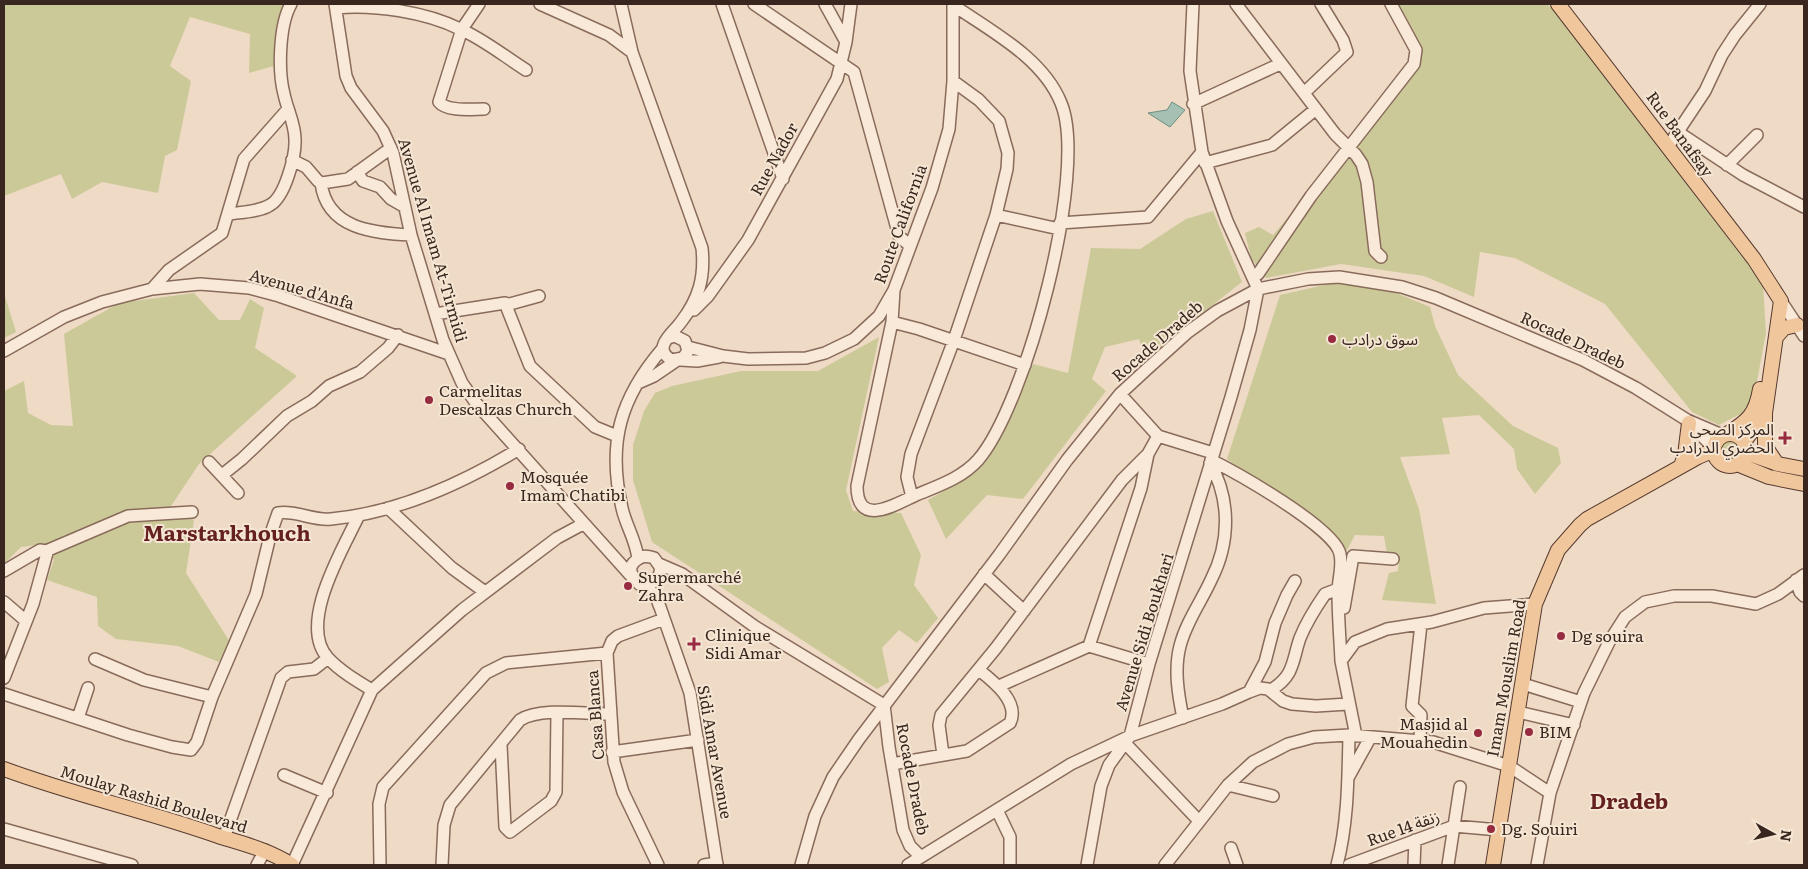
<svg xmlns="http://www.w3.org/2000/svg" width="1808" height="869" viewBox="0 0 1808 869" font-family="Literata,'Noto Sans Arabic',serif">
<rect width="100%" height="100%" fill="#eedac5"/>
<!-- green -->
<path fill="#ccc999" d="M4,4H284L274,66L249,73L250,34L190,17L170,66L191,81L177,150L165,156L158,193L102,182L72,199L61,174L4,196Z
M1394,4H1547L1555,12L1763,284L1766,333L1752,408L1719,425L1692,412L1605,304L1515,258L1480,252L1474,297L1424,276L1341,264L1266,278L1251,258L1245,233L1259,227L1273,235L1421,60L1414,33Z
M1213,211L1242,282L1145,358L1139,339L1105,347L1092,379L1106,391L1023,499L987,495L946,539L928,500L970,476L988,458L1033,364L1068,373L1091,248L1140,249L1186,219Z
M1333,283L1389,290L1430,307L1435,326L1458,375L1513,426L1558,448L1561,463L1535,494L1517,469L1514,449L1479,415L1442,418L1450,454L1400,457L1419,509L1436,604L1382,600L1389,573L1398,571L1399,556L1387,554L1384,536L1355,535L1346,552L1227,459L1280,295Z
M4,293L16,332L4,338Z
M194,293L219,320H240L250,299L264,308L255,348L297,376L199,464L171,506L194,520L186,573L230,642L219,662L178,646L116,639L98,626L97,597L47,580L54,560L46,544L21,547L4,564V391L24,381L28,413L51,425L73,426L64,334L119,303Z
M879,337L846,490L853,511L901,513L921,555L914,585L938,618L917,643L899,630L882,648L889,682L877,689L652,542L633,480V445L644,411L655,393L672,386L741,371H818Z
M1720 450a10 10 0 1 1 20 0a10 10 0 1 1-20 0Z"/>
<!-- water -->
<path fill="#a6c1b4" stroke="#6d8f81" d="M1172,102L1185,110L1170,127L1148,113L1167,110Z"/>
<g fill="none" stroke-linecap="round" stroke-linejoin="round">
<!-- minor casing -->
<g stroke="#896b5b" stroke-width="14">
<path id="minor" d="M335,4L346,76L351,88L383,131L393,153L411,235L443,340L462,383L476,403L633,578
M479,4L462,29L439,102C447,112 472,109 484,109
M540,4L609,35L632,52L702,248C705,277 699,299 681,322C676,329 667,336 664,344C661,351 666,357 672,360L683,358L688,351L685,341L675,336L668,338
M621,4L632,52
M722,4L783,179
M754,4L854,72L899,236L910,246
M825,4L846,42
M1236,4L1335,134L1356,155L1362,164L1367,182L1375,251L1381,257
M336,8C373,4 426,12 460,29C483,39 504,56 526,70
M1304,93L1347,52L1343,40L1321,4
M1193,104L1280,64
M1678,132L1743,175L1804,207
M1669,145L1705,91L1722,55L1735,35L1760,4
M292,160L306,167L318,181L322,183L348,179L391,148
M1205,163L1272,145L1316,109
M1727,165L1757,135
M357,172L363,181L380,187L391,199L405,207
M321,183C327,229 373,233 411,235
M229,214C241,212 259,212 270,205C285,197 296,155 295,139C295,124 287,109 284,94C278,71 279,25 291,4
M996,215L1059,229
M1060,223L1148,217L1202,152
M1258,274L1311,196L1414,64L1416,50L1391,4
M152,289L169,270L222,233L244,159L288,109
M894,290L892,322L857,486C857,529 896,504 916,495C938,486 962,478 978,460C1026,405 1089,170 1061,103C1043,58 991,31 953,5
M1781,301L1804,336
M506,305L539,296
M694,310L708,296L748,240L837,79L846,42L851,4
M435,314L505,303L530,366L595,427L617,436
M892,322L919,329L1025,365
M688,347L723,356L748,359L806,358L825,353L854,339L879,316L894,290L932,188L949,129L953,81V4
M4,351L64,317L102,302L152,289L200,284L249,288L279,296L449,354
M680,360L697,361L719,357
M638,383L654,376L676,361
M1120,394L1158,436L1213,453
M1690,424L1714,448
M1211,460C1237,473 1335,528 1340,554C1343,567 1338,579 1338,592C1338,615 1340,638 1341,661
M209,462L238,493
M222,475L242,459L287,416L312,401L329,386L360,372L388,348L398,335
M912,497L907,477L911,454L954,340L996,215L1007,169L1008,153L999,121L979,100L953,81
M388,508L452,568L485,592
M359,515C343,549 297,624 328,658C340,671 357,681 372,690
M46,551L128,516L192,512
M638,559C636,540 626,526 622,508C607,443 620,398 663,348
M659,564L682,574L754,626L884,705
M4,571L40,550L46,551L47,553L33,604L4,678
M984,574L1024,611
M1796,580L1800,592L1804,596
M639,584L647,585L658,580L661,568L654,558C648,556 643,555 638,559C617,573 647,586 655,595C657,598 658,603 660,607L690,693L717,865
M4,602L26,621
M1344,608L1353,556L1393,559
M1089,646L1141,488L1148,454
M95,659L144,680L212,697
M1523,684L1581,702
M999,686L1089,646L1149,664
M1271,690C1295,675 1292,661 1300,638C1306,623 1316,607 1325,594L1338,589
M1249,692L1265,662L1275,623L1287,595L1295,581
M4,694L128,735L172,747L191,750L197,742L212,697L256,594L270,536L278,513C296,510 313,521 331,519C396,513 463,483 519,449
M884,705L889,747L903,830L910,846L920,856
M1518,712L1574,725
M78,718L88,688
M1183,718C1178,694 1174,669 1180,646C1186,622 1201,602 1211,580C1230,543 1231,500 1210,463
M1356,736L1341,661L1355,642L1387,629L1432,622L1484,608L1535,604
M1420,740L1421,715L1412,706L1421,624
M1125,743L1199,821
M501,745L505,827L510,832L551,801L556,792L557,713
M612,752L698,740
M943,755L939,725L941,715L996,648L1122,480L1148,454L1158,436
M892,764L967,751L1010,723C1020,702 993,681 979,670
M284,775L327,793
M1349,776L1370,738
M1228,785L1273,796
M997,810L1010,837V865
M4,829L132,865
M224,838L281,678L288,672L314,669L328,658
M1231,848L1237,865
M257,865L265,850
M292,865L372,690L462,610L557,538L583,524
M380,865L379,804L383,787L486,673L506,663L607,653
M442,865L444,825L450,805L520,720C541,707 585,714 610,714
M658,865L623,792L614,762L607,653L612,641L618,636L664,619
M704,865L717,863
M801,865L815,816L833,777L859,739L999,555L1067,460L1120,394L1147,369L1188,332L1217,311L1258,289L1308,279L1339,277L1402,287L1436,298L1583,360L1636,388L1687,420L1722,435
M908,865L1071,764L1130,736L1222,704L1249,692L1260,688L1268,689L1283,701L1292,704L1316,706L1348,704
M1087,865L1101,786L1109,765L1130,736L1149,664L1231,397L1250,330L1258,289L1227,221L1202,152L1190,71L1193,4
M1165,865L1228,785L1253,762L1288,744L1314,737L1349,735L1433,742L1509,766L1550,793
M1337,865C1348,823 1348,779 1349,735
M1349,865L1454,826L1499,830
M1414,865L1415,840
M1448,865L1460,787
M1537,865L1550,793L1584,693L1609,642L1625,617L1645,602L1674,596H1712L1756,604L1778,594L1804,575"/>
</g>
<!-- major casing -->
<g stroke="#563a2f" stroke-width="16">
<path id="major" d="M1558,4L1754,259L1781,301L1765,413L1744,442
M1776,337L1784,328L1797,325
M1765,413V446L1777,464
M1727,434C1748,421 1756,414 1760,389
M1714 450a16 16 0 1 1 32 0a16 16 0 1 1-32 0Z
M1746,453L1778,464L1804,469
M1737,464L1769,477L1804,484
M1681,466L1685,455L1689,423
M4,769C74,795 147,811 218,836C244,844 269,850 292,865
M1493,865L1535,604L1558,550L1580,525L1587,519L1698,457L1714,450"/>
</g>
<!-- minor -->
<use href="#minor" stroke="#f9e9d8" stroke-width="11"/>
<!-- major -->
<use href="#major" stroke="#f0c79d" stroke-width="14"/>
</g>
<!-- markers -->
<g fill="#972b40" stroke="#f5e6d4" stroke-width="2">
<circle cx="1332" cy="339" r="5"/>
<circle cx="429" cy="400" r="5"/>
<path d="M1782.5 430.5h5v5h5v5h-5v5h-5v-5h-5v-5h5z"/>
<circle cx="510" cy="486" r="5"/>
<circle cx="628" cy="586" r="5"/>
<circle cx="1561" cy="636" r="5"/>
<path d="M691.5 636.5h5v5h5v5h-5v5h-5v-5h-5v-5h5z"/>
<circle cx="1529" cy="732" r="5"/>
<circle cx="1478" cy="733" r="5"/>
<circle cx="1491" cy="829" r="5"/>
</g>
<g text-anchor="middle" stroke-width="4" stroke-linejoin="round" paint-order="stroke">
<!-- street labels -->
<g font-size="16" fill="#39271f" stroke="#f5e6d4">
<text transform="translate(1680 134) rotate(54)" y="6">Rue Banafsay</text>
<text transform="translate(774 159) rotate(-61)" y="6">Rue Nador</text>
<text transform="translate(900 224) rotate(-70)" y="6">Route California</text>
<text transform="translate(433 240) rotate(74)" y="6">Avenue Al Imam At-Tirmidi</text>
<text transform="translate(302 289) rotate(16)" y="6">Avenue d'Anfa</text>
<text transform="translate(1573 340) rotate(25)" y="6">Rocade Dradeb</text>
<text transform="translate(1157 341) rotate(-41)" y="6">Rocade Dradeb</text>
<text transform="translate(1144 632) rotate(-73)" y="6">Avenue Sidi Boukhari</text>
<text transform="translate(1506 678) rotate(-80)" y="6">Imam Mouslim Road</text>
<text transform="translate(595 715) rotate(-94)" y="6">Casa Blanca</text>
<text transform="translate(715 752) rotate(80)" y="6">Sidi Amar Avenue</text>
<text transform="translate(913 779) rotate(79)" y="6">Rocade Dradeb</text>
<text transform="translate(154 799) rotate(17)" y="6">Moulay Rashid Boulevard</text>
<text transform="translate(1403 828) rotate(-20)" y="6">Rue 14 زنقة</text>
</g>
<!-- poi labels -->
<g font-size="16" fill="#39271f" stroke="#f5e6d4" text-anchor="start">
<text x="1342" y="345">سوق درادب</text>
<text x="439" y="397">Carmelitas<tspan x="439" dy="18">Descalzas Church</tspan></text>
<text x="1774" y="435" text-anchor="end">المركز الصحي<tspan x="1774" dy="18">الحضري الدرادب</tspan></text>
<text x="520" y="483">Mosquée<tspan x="520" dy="18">Imam Chatibi</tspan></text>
<text x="638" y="583">Supermarché<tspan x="638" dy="18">Zahra</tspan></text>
<text x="705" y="641">Clinique<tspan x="705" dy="18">Sidi Amar</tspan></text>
<text x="1571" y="642">Dg souira</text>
<text x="1468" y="730" text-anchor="end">Masjid al<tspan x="1468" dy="18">Mouahedin</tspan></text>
<text x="1539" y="738">BIM</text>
<text x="1501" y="835">Dg. Souiri</text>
</g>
<!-- district labels -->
<g font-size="21" font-weight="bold" fill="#65211f" stroke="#f5e6d4">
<text x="227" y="541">Marstarkhouch</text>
<text x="1629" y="809">Dradeb</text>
</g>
</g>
<!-- border -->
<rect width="1808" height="869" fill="none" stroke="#39271f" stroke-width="10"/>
<!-- north arrow -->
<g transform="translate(1773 834) rotate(98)" stroke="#f5e6d4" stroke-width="4" paint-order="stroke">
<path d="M0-4L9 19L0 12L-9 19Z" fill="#39271f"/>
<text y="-8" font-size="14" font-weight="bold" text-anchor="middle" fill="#39271f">N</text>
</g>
</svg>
